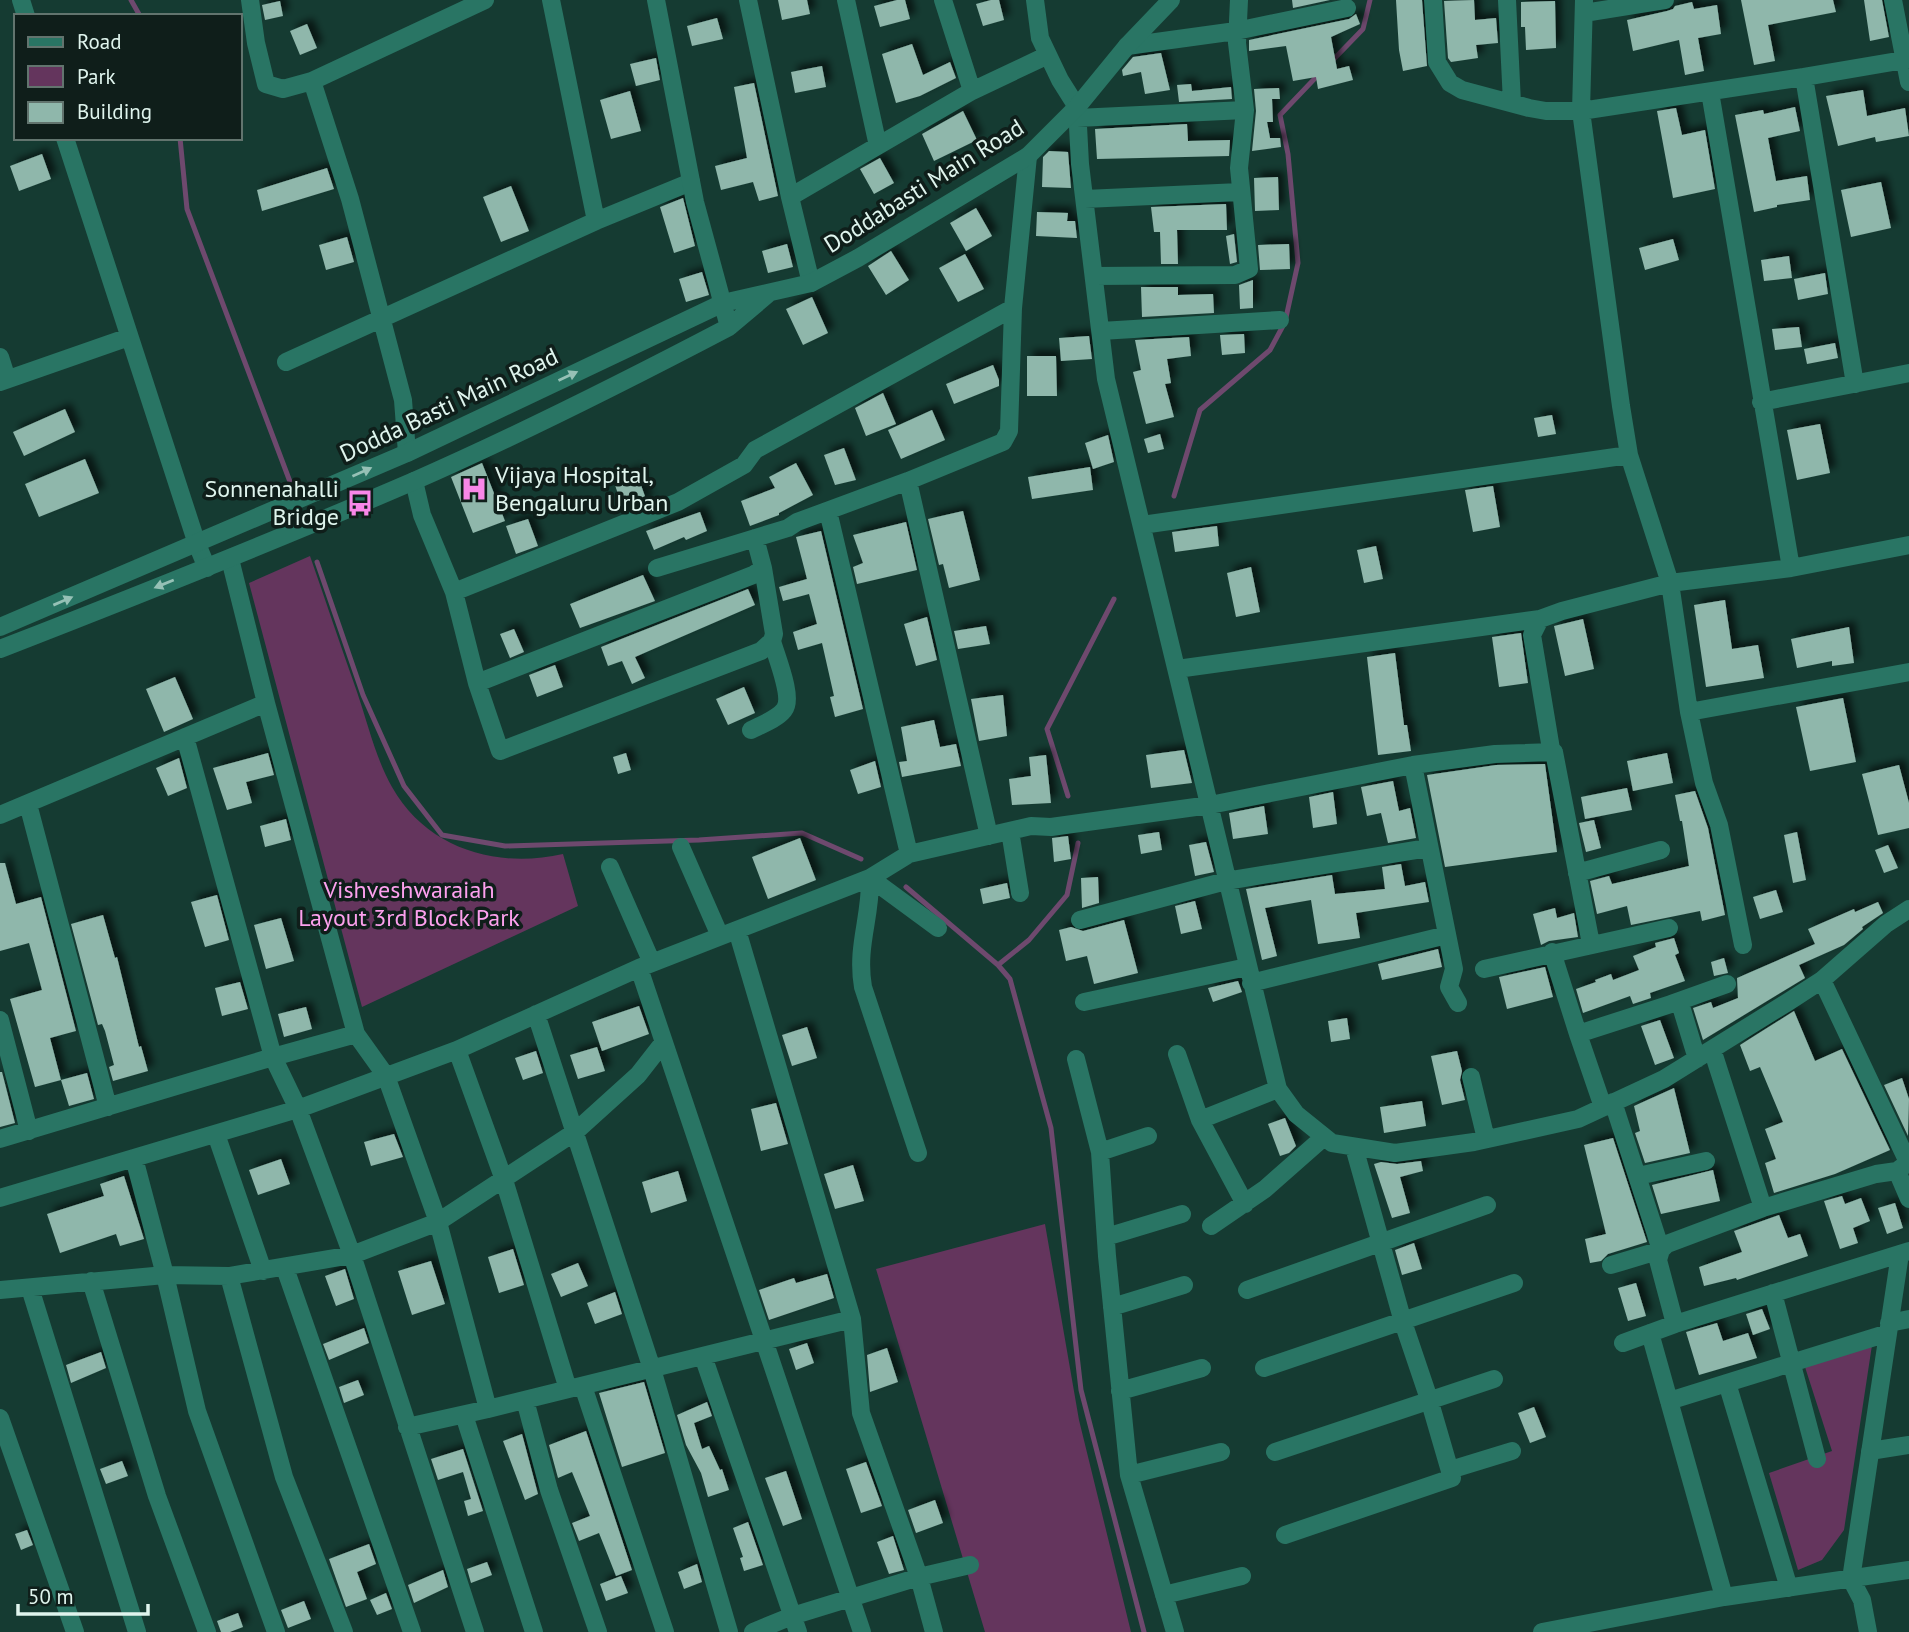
<svg xmlns="http://www.w3.org/2000/svg" width="1909" height="1632" viewBox="0 0 1909 1632" font-family="'PT Sans',sans-serif">
<defs>
<filter id="shadow"><feDropShadow dx="6" dy="-6" stdDeviation="3.5" flood-color="#0009"/></filter>
</defs>
<rect width="100%" height="100%" fill="#153b32"/>
<!-- green -->
<path fill="#64355d" d="M310,556C326,602 341,647 357,692C368,724 376,759 392,787C427,849 497,869 563,854L578,906L362,1007L249,583Z
M1045,1224L1079,1420L1131,1632H985L876,1269Z
M1872,1345L1844,1530L1822,1560L1798,1570L1769,1473L1832,1451L1805,1367Z"/>
<g fill="none" stroke-linecap="round" stroke-linejoin="round">
<!-- stream -->
<path stroke="#6e496e" stroke-width="5" d="M131,0L140,16
M1332,61L1363,29L1370,0
M180,138L187,209L292,487
M1174,496L1200,410L1270,350L1285,322L1298,263L1288,154L1280,115L1320,73
M317,562L363,695L404,786L442,835L505,846L699,840L802,833L861,859
M1068,796L1047,729L1114,599
M906,887L998,965L1010,979L1051,1128L1081,1390L1144,1632
M998,965L1029,940L1067,895L1078,843"/>
</g>
<!-- building -->
<path fill="#8fb7ab" filter="url(#shadow)" d="M778,0H807L810,14L782,20Z
M897,0H905L910,19L880,27L874,6Z
M991,0H999L1004,20L983,26L976,4Z
M1292,0H1330L1293,8Z
M1396,0H1422L1427,66L1403,71L1399,50Z
M1474,0L1475,20L1496,18L1498,43L1476,45L1478,58L1451,62L1448,58L1444,1Z
M1741,0H1833L1836,12L1768,25L1775,61L1754,65Z
M1864,0H1882L1889,37L1870,41Z
M280,1L283,16L265,20L262,5Z
M1555,1L1556,48L1526,50L1525,27H1521V2Z
M1692,2L1694,9L1717,5L1721,34L1698,38L1704,71L1685,75L1679,40L1633,51L1627,20L1667,11L1673,9L1675,6Z
M1356,14L1360,24L1331,37L1337,69L1349,66L1353,80L1318,89L1316,77L1293,81L1286,46L1249,51V40L1349,19Z
M717,18L723,39L692,46L687,26Z
M307,24L317,48L300,55L290,31Z
M912,44L923,75L950,62L956,78L920,96L896,103L882,54Z
M1161,53L1170,90L1145,94L1141,72L1123,76L1122,70L1133,57Z
M656,58L660,80L636,86L630,64Z
M822,66L826,87L795,93L791,72Z
M754,83L778,196L759,201L753,182L721,190L715,166L747,158L734,87Z
M1191,84L1192,91L1231,87L1232,99L1179,102L1177,85Z
M1279,88L1280,99H1272L1273,122H1267L1270,138H1280L1281,147L1252,151L1256,111L1254,89Z
M1863,90L1867,116L1905,108L1909,136L1876,142L1875,137L1838,146L1826,96Z
M630,91L641,131L611,139L600,100Z
M1795,107L1800,131L1768,138L1776,181L1807,176L1810,200L1777,205V207L1754,212L1735,115L1763,110L1764,114Z
M1676,108L1682,135L1705,130L1715,189L1673,198L1657,111Z
M963,111L977,140L934,161L922,134Z
M1187,124L1188,141L1230,140L1229,156L1097,159L1095,129Z
M1049,151L1068,152L1071,188L1042,187L1043,157Z
M42,154L51,179L19,191L10,166Z
M880,158L894,183L874,194L860,169Z
M327,168L334,189L262,211L257,190Z
M1278,177L1279,210L1255,211L1254,178Z
M1881,182L1891,228L1851,237L1841,190Z
M511,186L529,231L501,242L483,197Z
M683,198L695,246L674,253L660,207Z
M1226,204L1227,230H1177L1178,264H1161L1160,232H1154L1151,207Z
M976,208L992,236L966,251L950,223Z
M1037,212L1068,213L1067,221H1075L1077,238L1036,236Z
M1234,234L1237,262L1230,264L1226,236Z
M347,237L354,262L326,270L319,245Z
M1673,239L1679,260L1645,270L1639,248Z
M787,244L793,267L768,273L762,251Z
M1289,244L1290,269L1260,270L1258,245Z
M891,251L909,280L886,295L868,266Z
M965,254L984,289L958,302L939,268Z
M1789,256L1792,278L1764,281L1761,260Z
M702,272L709,295L686,302L679,279Z
M1825,273L1828,294L1798,300L1794,279Z
M1253,280V308L1240,309L1239,285Z
M1141,287H1178V295L1213,294L1214,313L1142,317Z
M812,297L828,333L803,345L786,309Z
M1799,327L1802,347L1775,350L1772,329Z
M1244,334L1245,353L1222,355L1220,335Z
M1089,336L1092,359L1061,361L1059,338Z
M1189,337L1191,356L1167,359L1171,383L1165,384L1174,417L1146,424L1133,372L1141,370L1135,340Z
M1835,343L1838,358L1807,364L1804,349Z
M1027,356H1056L1057,396H1027Z
M993,365L999,380V386L954,404L946,384Z
M883,393L896,424L866,436L855,408Z
M65,409L75,432L24,456L13,432Z
M932,410L945,440L901,459L888,430Z
M1552,415L1556,434L1538,437L1534,418Z
M1820,424L1830,473L1797,480L1787,430Z
M1160,434L1164,449L1148,453L1144,439Z
M1108,435L1114,462L1093,469L1085,443Z
M844,448L856,480L835,485L824,455Z
M85,459L99,493L39,517L25,484Z
M482,463L505,521L473,533L451,477Z
M796,463L813,495L779,513V515L750,526L741,501L775,488L769,477Z
M1090,467L1093,490L1032,499L1028,477Z
M636,471L647,502L624,512L613,479Z
M1493,486L1500,527L1473,532L1465,490Z
M963,511L980,580L949,588L943,564L939,565L928,519Z
M700,512L707,531L686,540L684,537L654,550L646,531Z
M528,519L538,546L516,554L506,526Z
M906,522L917,570L857,584L853,567L863,563L853,535Z
M1217,526L1219,546L1175,552L1172,532Z
M821,531L863,709L835,717L830,697L834,696L822,643L798,650L793,632L817,624L809,594L783,601L779,587L807,579L796,537Z
M1376,546L1383,579L1364,583L1357,550Z
M1251,567L1260,612L1236,617L1227,573Z
M643,575L655,601L580,628L570,604Z
M748,589L755,605L635,657L645,678L632,684L622,661L608,666L601,647Z
M1725,600L1732,649L1758,645L1764,678L1706,687L1694,605Z
M927,617L937,660L916,666L904,624Z
M1583,619L1594,669L1565,676L1554,626Z
M986,626L990,644L958,649L954,631Z
M1849,627L1854,663L1832,666V661L1797,668L1791,639Z
M514,629L524,652L510,658L500,634Z
M1521,633L1528,683L1499,687L1492,637Z
M1395,653L1404,725H1407L1411,751L1378,755L1367,657Z
M555,665L563,687L537,697L529,675Z
M175,677L193,719L164,732L146,689Z
M744,687L755,713L728,725L716,699Z
M1003,695L1007,736L979,741L971,699Z
M1843,698L1856,762L1810,771L1796,707Z
M934,720L940,747L956,744L961,766L902,777L899,762L907,761L901,727Z
M1184,750L1192,783L1151,788L1146,755Z
M268,753L274,775L246,782L252,803L227,810L213,768Z
M626,753L631,770L618,774L613,757Z
M1667,753L1673,783L1633,791L1627,761Z
M1046,755L1051,803L1012,805L1009,779L1031,776L1029,757Z
M179,758L187,788L168,796L156,768Z
M875,761L881,787L858,794L850,770Z
M1545,764L1557,852L1445,867L1427,775L1496,765Z
M1899,765L1909,803V828L1878,835L1862,774Z
M1393,781L1399,811L1410,808L1416,838L1388,843L1381,813L1367,816L1361,787Z
M1627,788L1632,810L1585,819L1581,797Z
M1695,791L1708,828L1725,915L1702,921L1700,911L1631,925L1627,906L1597,914L1590,881L1609,876L1612,884L1689,866L1682,821H1680L1675,795Z
M1333,792L1337,824L1313,828L1309,797Z
M1264,806L1268,834L1233,839L1229,813Z
M286,819L291,840L265,847L260,826Z
M1594,820L1601,848L1586,852L1579,823Z
M1159,832L1162,850L1141,854L1138,835Z
M1797,832L1806,880L1793,883L1784,835Z
M1068,836L1071,859L1054,862L1052,838Z
M800,838L816,880L768,899L752,857Z
M1206,842L1214,872L1195,876L1189,845Z
M1888,845L1898,868L1884,873L1875,850Z
M0,863H5L16,904L41,897L76,1031L50,1038L61,1080L35,1087L10,999L42,990L29,943L0,951Z
M1401,864L1405,886L1425,882L1429,902L1356,913L1360,938L1318,944L1311,900L1265,908L1277,956L1262,960L1246,889L1332,875L1335,894L1385,889L1382,867Z
M1098,877L1099,903L1082,908L1081,878Z
M1007,883L1010,898L983,904L980,889Z
M1776,890L1783,912L1760,919L1753,897Z
M217,895L229,940L205,947L191,902Z
M1195,901L1202,929L1181,934L1175,906Z
M1878,902L1883,913L1862,927L1863,929L1844,945L1799,965L1805,978L1703,1040L1693,1008L1711,1002L1713,1008L1738,998L1737,978L1815,944L1808,929L1854,909L1855,912Z
M1555,908L1557,918L1574,913L1578,937L1549,941L1541,945L1533,914Z
M103,915L115,958L117,957L139,1047L141,1046L148,1071L113,1081L109,1067L114,1065L105,1031L102,1024L98,1025L71,924Z
M281,918L294,961L266,969L254,925Z
M1124,920L1138,973L1094,984L1087,956L1066,961L1059,930L1071,927L1083,931Z
M1674,938L1679,953L1675,955L1685,981L1650,993L1651,998L1633,1004L1630,996L1583,1013L1576,989L1596,982L1595,980L1611,974L1613,980L1639,970L1633,956L1656,947L1655,943Z
M1438,949L1442,967L1382,980L1378,964Z
M1724,958L1728,973L1714,976L1711,962Z
M1545,967L1553,997L1507,1009L1499,977Z
M1238,981L1242,992L1213,1002L1208,988Z
M240,982L248,1009L222,1016L215,988Z
M639,1006L649,1034L602,1051L592,1022Z
M306,1007L312,1029L284,1037L278,1014Z
M1794,1011L1815,1061L1842,1049L1890,1150L1835,1174L1774,1193L1765,1163L1776,1159L1765,1129L1783,1122L1760,1067L1750,1071L1740,1045Z
M1347,1018L1350,1039L1331,1042L1328,1021Z
M1660,1020L1674,1058L1655,1065L1641,1026Z
M807,1027L817,1058L792,1066L782,1035Z
M597,1047L605,1071L578,1079L570,1055Z
M536,1051L543,1073L523,1080L515,1058Z
M1457,1051L1462,1071L1460,1080L1465,1100L1442,1105L1431,1056Z
M0,1072H2L15,1123L0,1127Z
M87,1073L94,1099L69,1106L61,1080Z
M1902,1078L1909,1099L1908,1136L1884,1085Z
M1674,1088L1690,1153L1645,1163L1635,1133L1640,1131L1634,1106Z
M1422,1101L1426,1126L1384,1133L1380,1107Z
M776,1103L788,1144L761,1151L751,1109Z
M1285,1118L1296,1146L1289,1153L1280,1156L1268,1124Z
M394,1134L403,1157L371,1166L364,1142Z
M1613,1138L1647,1242L1608,1254L1601,1261L1590,1263L1585,1239L1606,1234L1584,1145Z
M281,1159L290,1184L258,1195L249,1170Z
M1421,1161L1423,1171L1400,1177L1410,1213L1392,1218L1374,1164L1381,1162L1397,1164Z
M853,1165L864,1201L835,1209L824,1174Z
M1713,1170L1720,1201L1661,1214L1652,1185Z
M678,1171L687,1201L651,1213L642,1182Z
M124,1176L144,1239L120,1246L116,1234L60,1253L47,1214L104,1196L100,1184Z
M1842,1196L1845,1204L1861,1198L1870,1221L1853,1228L1858,1243L1840,1249L1824,1201Z
M1895,1203L1903,1228L1887,1234L1878,1208Z
M1779,1215L1788,1238L1800,1234L1808,1256L1737,1280L1736,1278L1704,1286L1699,1267L1742,1252L1734,1231Z
M1414,1243L1422,1269L1402,1275L1395,1250Z
M513,1249L524,1285L499,1293L488,1257Z
M431,1261L445,1304L412,1315L398,1271Z
M578,1263L588,1286L561,1297L551,1274Z
M345,1269L354,1299L336,1306L325,1276Z
M827,1274L834,1298L769,1320L759,1290L794,1278L796,1283Z
M1636,1283L1646,1316L1628,1321L1618,1288Z
M615,1292L622,1314L595,1324L587,1303Z
M1762,1309L1770,1329L1753,1335L1746,1314Z
M1717,1323L1723,1341L1748,1333L1757,1358L1699,1375L1686,1332Z
M364,1328L369,1343L329,1360L323,1344Z
M807,1343L814,1363L796,1370L789,1349Z
M887,1348L898,1382L870,1392L867,1355Z
M101,1352L106,1368L71,1383L66,1365Z
M358,1380L364,1395L344,1403L339,1387Z
M644,1382L665,1453L622,1467L599,1393Z
M707,1402L712,1416L694,1423L702,1449L709,1446L720,1470L722,1469L729,1490L708,1497L701,1473L686,1445L677,1415Z
M1534,1407L1546,1437L1530,1443L1518,1413Z
M586,1431L632,1570L616,1576L599,1533L579,1541L572,1523L590,1516L572,1472L558,1478L549,1445Z
M522,1434L538,1494L525,1500L503,1441Z
M463,1449L483,1511L468,1516L464,1501L471,1499L463,1472L438,1480L431,1459Z
M122,1461L128,1476L106,1484L100,1469Z
M866,1462L882,1506L861,1513L846,1469Z
M786,1471L802,1519L783,1526L765,1478Z
M935,1500L943,1523L916,1533L908,1510Z
M748,1522L763,1565L744,1571L740,1558L743,1557L733,1528Z
M27,1530L33,1545L21,1550L15,1534Z
M893,1536L904,1570L889,1574L877,1542Z
M369,1544L376,1564L357,1572L367,1599L346,1607L329,1559Z
M487,1562L492,1575L471,1583L467,1569Z
M697,1564L702,1582L684,1589L678,1572Z
M443,1570L448,1587L414,1603L408,1585Z
M621,1576L628,1593L606,1601L600,1584Z
M386,1593L392,1609L377,1615L370,1600Z
M304,1601L311,1619L288,1628L281,1610Z
M238,1613L243,1627L230,1632H221L217,1621Z"/>
<g fill="none" stroke-linecap="round" stroke-linejoin="round">
<!-- minor -->
<path stroke="#297564" stroke-width="18" d="M21,0L26,16
M250,0L256,43L266,84L283,89L312,81L485,0
M551,0L596,221
M748,0L790,197L811,283
M846,0L878,146
M943,0L972,91
M1035,0L1040,38L1060,80L1077,107L1080,164L1106,379L1278,1089L1296,1114L1332,1143L1395,1153L1474,1142L1578,1119L1664,1079L1788,1002L1822,980L1886,924L1909,909
M1433,0L1437,62L1450,83L1462,90L1529,108L1546,111H1581L1804,77L1909,59
M1507,0L1512,103
M1584,0L1581,111L1621,406L1629,455L1670,583L1689,712L1704,783L1719,825L1743,945
M1893,0L1909,82
M1584,13L1665,0
M1127,46L1236,31L1347,8
M1804,77L1855,384
M312,81L350,199L403,400L407,453
M1710,92L1791,568
M1077,118L1245,110
M65,138L197,544L207,568
M790,197L972,91L1048,55
M1085,199L1240,192
M1094,276L1235,275L1249,269L1239,168L1245,110L1237,43L1239,0
M1101,331L1280,320
M0,357L7,379
M286,362L596,221L691,182
M0,382L129,337
M1761,402L1909,373
M414,481L422,515L454,592L477,683L500,751L761,651L772,641L774,634L763,568
M908,481L989,836
M828,511L909,854
M1142,525L1629,455
M230,559L266,703
M657,568L788,528L797,522L908,481L1003,442L1009,431L1013,308
M454,592L678,502L744,465L755,450L1013,308L1028,156
M1177,669L1540,619
M477,683L753,575L763,568L755,538
M1689,712L1909,672
M751,730C761,725 777,719 784,710C794,698 776,656 772,641
M185,737L273,1057L298,1109L352,1255L475,1632
M1554,752L1591,944
M1413,765L1454,969L1449,987L1458,1003
M28,804L108,1107
M0,815L266,703L356,1034L273,1057L0,1139
M1010,831L1020,893
M681,847L720,936
M610,867L652,963
M1577,873L1661,850
M870,878C871,918 856,946 863,987L918,1153
M870,878L938,928
M1080,920L1226,881L1428,848
M737,930L852,1319L861,1413L919,1577L792,1616L753,1632
M1552,952L1578,1034
M1484,969L1669,928
M1822,980L1906,1158L1905,1165L1897,1171
M1251,983L1447,935
M1084,1002L1247,967
M1671,1004L1727,984
M536,1014L652,1369L729,1632
M0,1020L29,1131
M356,1034L386,1076L438,1222L488,1409
M1712,1049L1763,1208
M457,1050L504,1180L568,1389
M1177,1054L1200,1120L1245,1204
M1076,1059L1100,1152L1107,1256L1129,1475L1175,1632
M1471,1077L1486,1139
M1603,1107L1578,1034L1671,1004L1680,1003L1697,1059
M1200,1120L1278,1089
M216,1134L263,1271
M1100,1152L1148,1136
M134,1158L165,1275L197,1411L276,1632
M1638,1176L1706,1161
M0,1198L298,1109L457,1050L639,968
M1211,1226L1265,1189L1324,1137
M1106,1237L1182,1214
M1611,1265L1661,1250L1613,1102
M285,1268L412,1632
M229,1276L352,1255L438,1222L575,1132L638,1075L663,1043
M91,1281L157,1496L207,1632
M30,1288L137,1632
M0,1290L165,1275L229,1276L284,1477L344,1632
M1247,1290L1487,1205
M1773,1293L1817,1459
M1112,1307L1184,1285
M1889,1323L1909,1319
M1675,1324L1658,1260L1661,1250L1667,1244L1763,1208L1876,1174L1897,1171L1909,1199
M1650,1333L1724,1597
M1623,1343L1675,1324L1909,1251
M703,1356L798,1632
M1264,1368L1514,1283
M1727,1383L1789,1588
M583,1386L665,1632
M1120,1391L1202,1368
M525,1400L549,1490L598,1632
M1669,1401L1888,1333
M464,1415L534,1632
M0,1418L75,1632
M407,1427L488,1409L852,1319
M1870,1451L1909,1445
M1275,1452L1494,1379
M1450,1470L1512,1451
M1129,1475L1221,1452
M1285,1535L1452,1478L1429,1399L1403,1322L1354,1147
M1164,1595L1242,1576
M862,1632L639,968L870,878L909,854L1031,826L1051,827L1210,805L1413,765L1495,754L1554,752L1551,749L1532,635L1540,619L1562,611L1670,583L1791,568L1909,545
M934,1632L919,1577L970,1565
M1542,1632L1724,1597L1909,1570
M1868,1632L1862,1600L1851,1579L1900,1254"/>
<!-- tertiary -->
<path stroke="#297564" stroke-width="18" d="M729,327L768,294
M0,627L407,453L723,303L811,283L858,258L1028,156L1077,107L1127,46L1171,0
M0,649C139,595 277,540 414,481C521,434 626,381 729,327L695,202L656,0"/>
</g>
<!-- one-way arrows -->
<defs><path id="oneway-solid" d="M-6-.8H1V-3.2L6.5 0L1 3.2V.8H-6Z" transform="scale(1.75)"/></defs>
<g fill="#96c1b6">
<use href="#oneway-solid" transform="translate(568 376) rotate(-25)"/>
<use href="#oneway-solid" transform="translate(362 472) rotate(-24)"/>
<use href="#oneway-solid" transform="translate(164 584) rotate(158)"/>
<use href="#oneway-solid" transform="translate(63 601) rotate(-23)"/>
</g>
<!-- icons -->
<defs>
<g id="hospital-bare" transform="scale(2.1)"><path d="M-5-5h3v3.5h4V-5h3V5h-3V1.5h-4V5h-3Z" fill="#f987e8" stroke="#0f1e1a" stroke-width="2.5" paint-order="stroke"/></g>
<g id="bus-bare" transform="scale(2.1)"><path d="M-5-6H5V4H4V6H2V4H-2V6H-4V4H-5ZM-3.5-4V0h7V-4ZM-3.5 1.2v1.5H-2V1.2ZM2 1.2v1.5H3.5V1.2Z" fill="#f987e8" stroke="#0f1e1a" stroke-width="2.5" paint-order="stroke"/></g>
</defs>
<g fill-rule="evenodd">
<use href="#hospital-bare" x="474" y="489"/>
<use href="#bus-bare" x="360" y="503"/>
</g>
<g text-anchor="middle" stroke-width="7" stroke-linejoin="round" paint-order="stroke">
<!-- street labels -->
<g font-size="24" fill="#dff4ed" stroke="#0f1e1a">
<text transform="translate(924 186) rotate(-32)" y="8">Doddabasti Main Road</text>
<text transform="translate(449 405) rotate(-25)" y="8">Dodda Basti Main Road</text>
</g>
<!-- poi labels -->
<g font-size="24" fill="#dff4ed" stroke="#0f1e1a" text-anchor="start">
<text x="495" y="483">Vijaya Hospital,<tspan x="495" dy="28">Bengaluru Urban</tspan></text>
<text x="339" y="497" text-anchor="end">Sonnenahalli<tspan x="339" dy="28">Bridge</tspan></text>
</g>
<!-- park labels -->
<g font-size="24" fill="#fca0ed" stroke="#0f1e1a">
<text x="409" y="898">Vishveshwaraiah<tspan x="409" dy="28">Layout 3rd Block Park</tspan></text>
</g>
</g>
<!-- legend -->
<rect x="14" y="14" width="228" height="126" fill="#0f1e1a" stroke="#62746e" stroke-width="2"/>
<rect x="28" y="37" width="35" height="10" fill="#297564" stroke="#62746e" stroke-width="2"/>
<text x="77" y="49" font-size="21" fill="#dff4ed">Road</text>
<rect x="28" y="66" width="35" height="21" fill="#64355d" stroke="#62746e" stroke-width="2"/>
<text x="77" y="84" font-size="21" fill="#dff4ed">Park</text>
<rect x="28" y="102" width="35" height="21" fill="#8fb7ab" stroke="#62746e" stroke-width="2"/>
<text x="77" y="119" font-size="21" fill="#dff4ed">Building</text>
<!-- scale -->
<path d="M18 1604v10h130v-10" fill="none" stroke="#dff4ed" stroke-width="3.5"/>
<text x="28" y="1604" font-size="21" fill="#dff4ed" stroke="#0f1e1a" stroke-width="5" paint-order="stroke">50 m</text>
</svg>
